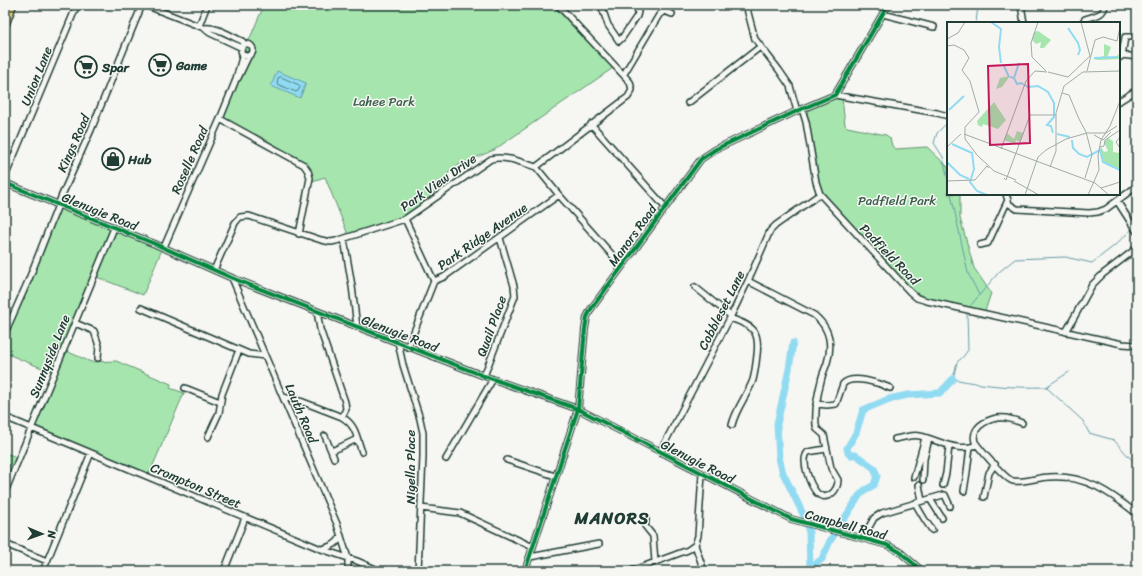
<svg xmlns="http://www.w3.org/2000/svg" width="1142" height="576" viewBox="0 0 1142 576" font-family="Sriracha,sans-serif">
<rect width="100%" height="100%" fill="#f6f6f2"/>
<filter id="ink" filterUnits="userSpaceOnUse"><feTurbulence type="fractalNoise" baseFrequency=".025" numOctaves="2"/><feDisplacementMap in="SourceGraphic" scale="8" xChannelSelector="R" yChannelSelector="G"/><feConvolveMatrix kernelMatrix="1 2 1 2 8 2 1 2 1" color-interpolation-filters="sRGB"/></filter>
<g filter="url(#ink)">
<!-- green -->
<path fill="#a6e6ae" stroke="#629271" d="M264,5H552L613,68L494,150L452,168L427,203L406,218L349,237L325,177L309,182L304,165L219,119L245,56L241,50L242,46L247,43L250,38Z
M836,97L842,98L845,125L847,127L886,135L890,138L892,146L896,149L927,147L948,167V194H960V218L974,268L991,293L985,311H979C954,305 927,302 907,287L820,193L807,114V111L814,107Z
M58,204L163,247L143,295L94,276L64,350L91,362L116,361L171,384L170,388L184,393L148,477L31,428L54,373L5,353V334Z
M5,453L17,457L7,480L5,479Z"/>
<!-- water -->
<path fill="#91dbf2" stroke="#639ca6" d="M277,71L306,83L300,98L271,86Z"/>
<g fill="none" stroke-linecap="round" stroke-linejoin="round">
<!-- shore -->
<path stroke="#4d7c80" stroke-width="1" d="M281,77L299,85L300,87L298,91L296,92L277,84L278,78Z"/>
<!-- stream -->
<path stroke="#639ca6" stroke-width="1" d="M976,23L978,5
M948,122L937,133L934,143L943,157L948,180
M951,194L968,273L979,295
M971,305L999,272L1015,259L1065,257L1092,263L1114,246L1130,231
M967,313L968,350L963,357L957,362L953,379C986,386 1012,388 1046,387L1083,421L1089,433L1114,440L1130,458L1137,463
M1046,387L1069,372"/>
<!-- river -->
<path stroke="#91dbf2" stroke-width="7" d="M793,343L789,369L777,424L779,458L783,473L804,516L809,532L810,568
M811,571L810,568L822,559L830,541L859,496L865,490L874,485L877,476L874,468L856,455H851L848,453L847,448L856,433L863,410L889,399L908,395L940,393L953,379"/>
<!-- minor casing -->
<g stroke="#1f3d34" stroke-width="8">
<path id="minor" d="M145,5L204,28L210,33L242,48
M601,5L608,25L619,41L622,38L637,16L638,12L636,6
M746,5L755,39L779,70L790,86L797,111
M1021,5L1024,23
M883,14L934,27
M1082,23L1085,19C1093,16 1104,16 1105,5
M199,26L207,5
M204,28C217,26 230,36 242,41L245,44
M241 50a6 6 0 1 1 12 0a6 6 0 1 1-12 0Z
M1122,55L1137,57
M1119,58L1122,56L1125,37H1130
M624,74L659,15L664,11L672,14
M238,78L249,55
M835,95L937,113L948,116
M1119,101L1137,90
M688,103L760,47
M802,109L806,122L816,182L820,194L910,292L917,298L927,301L1122,344L1137,345
M220,119L304,165L308,171L310,178L299,234
M591,124L665,207
M536,167L559,195L622,266
M5,177L77,5
M5,183L155,244L232,278L484,376L578,409L791,519L887,545L900,552L922,571
M1006,194L1009,204L1017,209L1089,213L1098,212L1106,209L1137,186
M1117,201L1137,232
M405,219L434,281
M344,239L352,286L357,327
M980,245L988,243L1008,200
M164,247L220,119L235,82L243,54
M214,270L235,223L240,217L249,216L321,240L331,242L336,241L405,219L491,159C505,155 523,163 536,167L628,97L632,90L630,82L558,5
M232,278L337,524L348,558V571
M748,281L814,315C830,328 833,344 827,363C825,369 822,375 821,381C817,396 815,410 816,425L817,429L824,435L831,468L838,480C838,490 827,503 817,493C810,485 800,460 808,452L826,449
M695,287L731,316
M141,308L249,354L265,356
M730,318C753,326 760,330 757,355C756,364 755,372 753,380C747,396 736,408 732,425
M75,323L94,331L99,346L98,358
M1066,332L1092,285L1103,274L1137,248
M5,333L29,279L62,195L91,130L142,5
M398,342L403,365L420,419L423,433V457L418,571
M408,347L434,281L444,277L559,195
M484,376L515,296L514,286L500,238
M185,388L220,402
M283,397L303,402L342,417L346,409L345,402L320,329L317,311
M816,404L827,405L836,404L843,384C852,374 879,383 890,388
M5,417L321,549L357,561L380,571
M342,417C357,426 356,437 362,452
M1022,423C1017,421 1011,419 1006,418C993,416 970,425 975,442C980,449 1006,480 1013,481C1023,483 1039,477 1049,477C1084,474 1111,493 1137,514
M325,436L334,458
M208,437L219,413L222,394L239,350
M895,439C903,438 912,434 920,436C939,440 957,453 977,445
M332,451L357,439
M660,452L730,318L748,281L770,231L776,225L820,194
M446,459L493,379
M507,460L555,476
M914,477L925,438
M923,480L924,459L929,439
M919,485L922,501
M943,485L946,473L949,446
M964,491L967,472L970,447
M5,492L114,228
M984,497L989,473L995,464
M930,499L942,518
M915,503L925,520L932,530
M421,508L460,513L533,547
M646,520L645,526L653,536L655,562
M863,538L874,518L882,513L943,495H945L950,506
M5,544L47,561
M695,545L704,571
M322,549C331,546 337,545 341,536
M530,557L599,544
M43,571L91,453
M224,571L245,518
M525,571L578,409L585,329L587,317L591,309L701,159L716,149L797,111L835,95L888,5
M631,571L688,550L695,545L698,536L702,474"/>
</g>
<!-- major casing -->
<g stroke="#1f3d34" stroke-width="9">
<path id="major" d="M5,26L13,5"/>
</g>
<!-- minor -->
<use href="#minor" stroke="#f6f6f2" stroke-width="5"/>
<!-- major -->
<use href="#major" stroke="#ffdf80" stroke-width="6"/>
<!-- cycleway casing -->
<g stroke="#f6f6f2" stroke-width="6">
<path id="cycleway" d="M5,183L155,244L232,278L484,376L578,409L791,519L887,545L900,552L922,571
M525,571L578,409L585,329L587,317L591,309L701,159L716,149L797,111L835,95L888,5"/>
</g>
<!-- cycleway -->
<use href="#cycleway" stroke="#00873e" stroke-width="4"/>
</g>
</g>
<!-- icons -->
<defs>
<g id="supermarket-ring" transform="scale(1.15)"><circle r="9.5" fill="#f6f6f2" stroke="#1f3d34" stroke-width="1.5"/><path d="M-6-5.5h2.5l.6 2H6L4.5 2H-2.5L-4.4-4H-6ZM-1.5 3.2a1.3 1.3 0 1 0 .1 0ZM3 3.2a1.3 1.3 0 1 0 .1 0Z" fill="#1f3d34"/></g>
<g id="shop-ring" transform="scale(1.15)"><circle r="9.5" fill="#f6f6f2" stroke="#1f3d34" stroke-width="1.5"/><path d="M-5-2.5h2.3a2.7 3.5 0 0 1 5.4 0H5L5.5 6h-11ZM-1.5-2.5h3a1.5 2.3 0 0 0-3 0Z" fill="#1f3d34"/></g>
</defs>
<g fill-rule="evenodd">
<use href="#supermarket-ring" x="160" y="65"/>
<use href="#supermarket-ring" x="86" y="67"/>
<use href="#shop-ring" x="113" y="159"/>
</g>
<g text-anchor="middle" stroke-width="3" stroke-linejoin="round" paint-order="stroke">
<!-- poi labels -->
<g font-size="13" font-weight="bold" fill="#1f3d34" stroke="#f6f6f2" text-anchor="start">
<text x="176" y="70">Game</text>
<text x="102" y="72">Spar</text>
<text x="128" y="164">Hub</text>
</g>
<!-- street labels -->
<g font-size="13" fill="#1f3d34" stroke="#f6f6f2">
<text transform="translate(36 76) rotate(-68)" y="5">Union Lane</text>
<text transform="translate(73 143) rotate(-66)" y="5">Kings Road</text>
<text transform="translate(189 160) rotate(-66)" y="5">Roselle Road</text>
<text transform="translate(438 182) rotate(-35)" y="5">Park View Drive</text>
<text transform="translate(100 211) rotate(22)" y="5">Glenugie Road</text>
<text transform="translate(632 235) rotate(-54)" y="5">Manors Road</text>
<text transform="translate(482 236) rotate(-35)" y="5">Park Ridge Avenue</text>
<text transform="translate(890 254) rotate(46)" y="5">Padfield Road</text>
<text transform="translate(721 310) rotate(-63)" y="5">Cobbleset Lane</text>
<text transform="translate(491 326) rotate(-70)" y="5">Quail Place</text>
<text transform="translate(400 333) rotate(21)" y="5">Glenugie Road</text>
<text transform="translate(49 356) rotate(-68)" y="5">Sunnyside Lane</text>
<text transform="translate(302 413) rotate(67)" y="5">Lauth Road</text>
<text transform="translate(698 461) rotate(27)" y="5">Glenugie Road</text>
<text transform="translate(410 467) rotate(-90)" y="5">Nigella Place</text>
<text transform="translate(196 485) rotate(23)" y="5">Crompton Street</text>
<text transform="translate(846 524) rotate(15)" y="5">Campbell Road</text>
</g>
<!-- park labels -->
<g font-size="13" fill="#3a5f4c" stroke="#f6f6f2">
<text x="384" y="106">Lahee Park</text>
<text x="897" y="205">Padfield Park</text>
</g>
<!-- district labels -->
<g font-size="17" font-weight="bold" letter-spacing="1" fill="#1f3d34" stroke="#f6f6f2">
<text x="612" y="524">MANORS</text>
</g>
</g>
<!-- overview -->
<g transform="translate(947 22)">
<rect width="173" height="173" fill="#f6f6f2"/>
<path d="M91,9L104,18L97,26H93L94,20L89,22L85,18L87,10ZM157,22L164,25L160,36H169L171,32L173,37L151,38L146,37L157,34ZM63,54L55,65L49,67L53,56ZM47,80L59,98L51,107L36,102L35,105L31,103L30,99ZM70,109L76,111L73,120L69,118L68,122L57,118L60,111L67,117ZM161,116L166,119V130L173,131V149L155,140V131L152,128L154,125L157,130L161,129L157,120Z" fill="#a6e6ae"/>
<path fill="none" stroke="#91dbf2" stroke-width="2" d="M44,0L54,7L52,25L54,41M121,6L131,21L133,28L131,33M147,36L170,35M57,44L62,55M63,55L67,56L72,41M67,56L70,62L74,61L81,65L91,64L101,70L107,81V95L100,103L104,104L106,111M2,88L17,74M110,112L123,115M125,118L126,126L132,132L140,135L153,128L156,140L173,148M5,122L25,131L27,147L23,160L30,169L40,173M0,140L13,153L22,157"/>
<path fill="none" stroke="#a0aca6" stroke-width="1" d="M91,0L84,21L85,35L99,49M0,17L11,11L18,0M0,24L7,23L17,28L22,36L15,48L23,59L32,90L18,105V117L30,133L47,149L69,158M140,49L148,18L156,15L170,19L173,5M101,50L121,55M121,55L143,34L134,0M115,71L122,73L132,97M132,97L139,110L145,133L138,156M17,112L148,161L162,173M147,113L156,118L164,110M173,115L169,120L173,126M0,125L14,112M153,125L157,124L158,118L173,108M54,127L79,59L88,49L100,50M103,145L109,129V91L117,64L136,50L173,49M57,156L59,158L83,93H109M0,159L28,158L40,144L42,146M67,159L92,173M154,166L173,160M78,173L91,135L99,128L119,117L140,111H159L170,104M141,173L152,148L151,133L154,118L163,104L173,79"/>
<path fill="#c2185b" fill-opacity="0.15" stroke="#c2185b" stroke-width="2" d="M81,42L83,121L43,123L41,44Z"/>
<rect width="173" height="173" fill="none" stroke="#1f3d34" stroke-width="2"/>
</g>
<!-- margin -->
<rect width="1142" height="576" fill="none" stroke="#f6f6f2" stroke-width="20"/>
<rect x="10" y="10" width="1122" height="556" fill="none" stroke="#1f3d34" stroke-width="1.5" filter="url(#ink)"/>
<!-- north arrow -->
<g transform="translate(42 534) rotate(92)" stroke="#f6f6f2" stroke-width="3" paint-order="stroke">
<path d="M0-3L7 15L0 10L-7 15Z" fill="#1f3d34"/>
<text y="-6" font-size="11" font-weight="bold" text-anchor="middle" fill="#1f3d34">N</text>
</g>
</svg>
